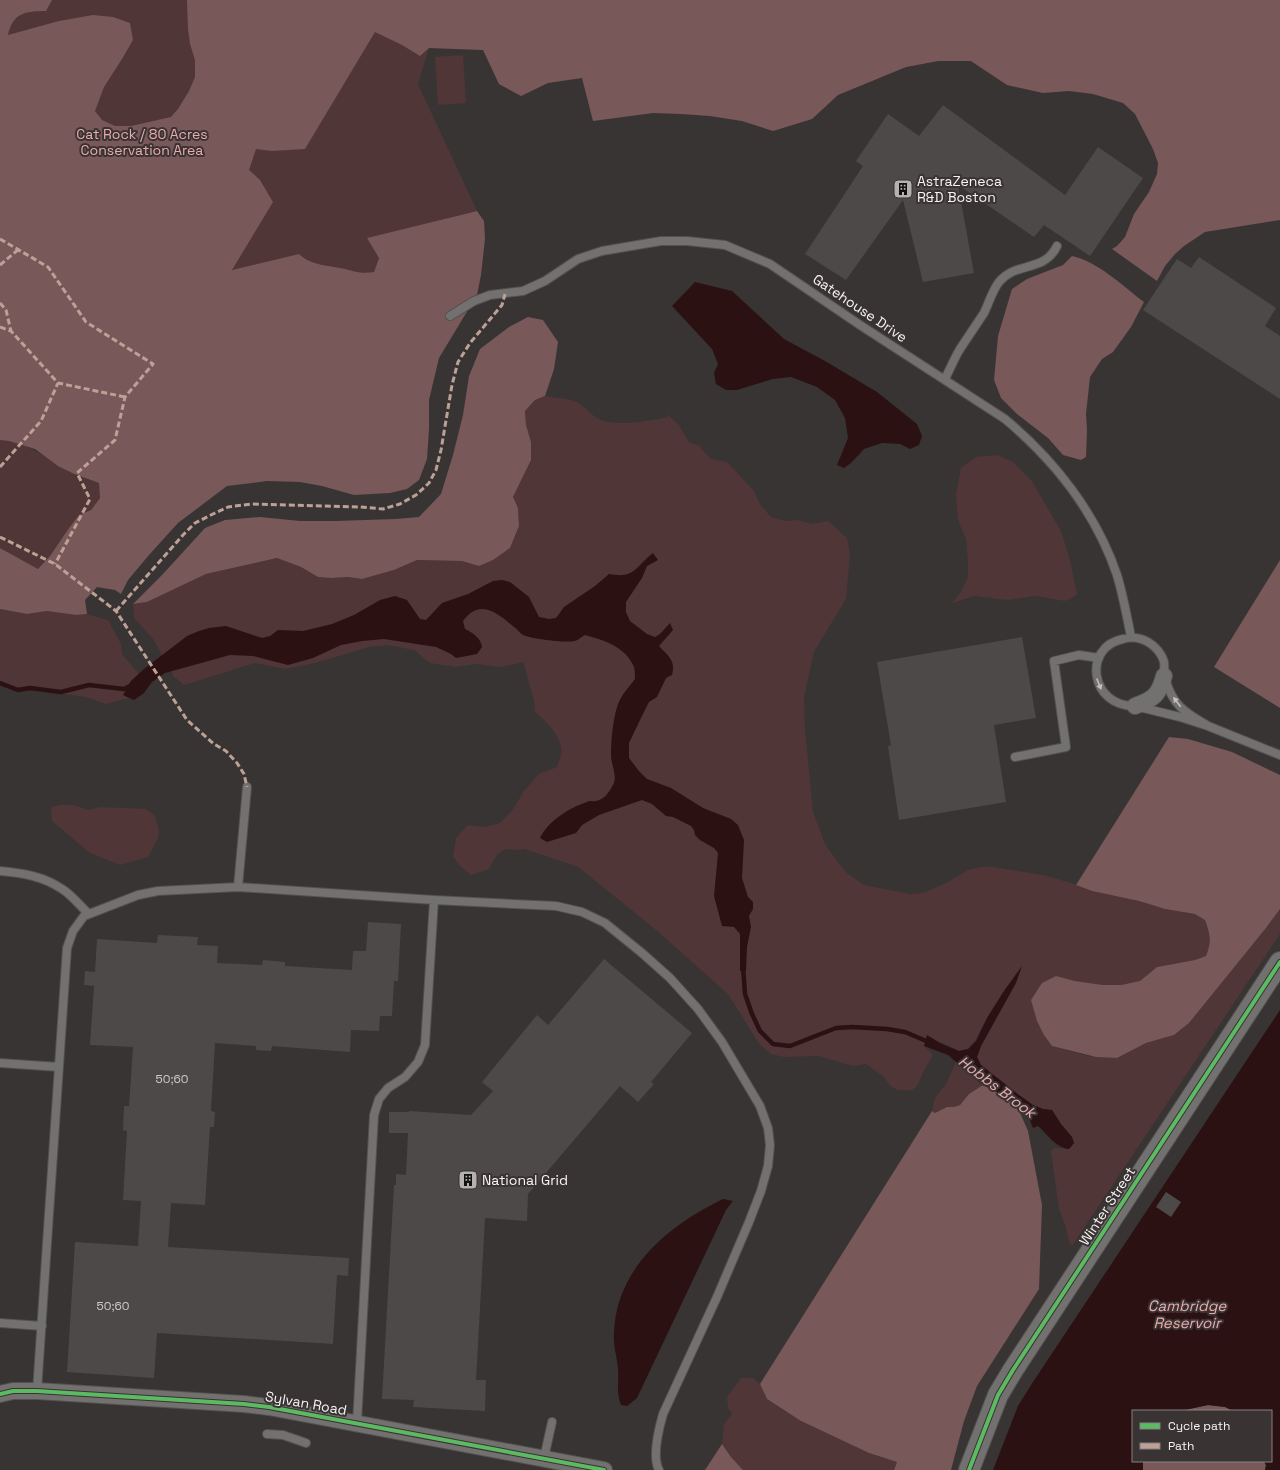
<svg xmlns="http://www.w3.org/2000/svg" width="1280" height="1470" viewBox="0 0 1280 1470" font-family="'Space Grotesk',sans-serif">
<rect width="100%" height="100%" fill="#383434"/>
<!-- green -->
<path fill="#503636" d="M0,0H1280V20L1007,85L970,61H938L906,67L838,95L812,119L773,131L742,121L710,116L681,114L653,113L593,121L582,78L548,83L521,96L499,84L483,50L429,48L418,84L477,211L368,238L379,258L374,272C357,274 356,271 340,268C325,265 312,265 299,254L0,326Z
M463,55L466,103L438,105L435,57Z
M545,396C555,398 567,398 576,402C586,406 592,418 604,421C625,426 647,421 668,417L667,414L678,424L689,442L699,446L711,459L727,462L754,491L760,504L771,517L786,521L798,520L812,524L828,521L847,538L850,554L846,599L814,652L804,697L805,730L813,812L825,844L837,861L847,873L864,885L910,894L923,893L946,883L968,870L986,866L1043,875L1071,883L1092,891L1139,901L1165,909L1195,914L1205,919C1210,934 1212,941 1206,956L1195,960L1157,967L1140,981L1121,985H1103L1075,981L1056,976L1052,1046L1088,1056L1117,1058L1146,1043L1174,1035L1189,1023L1266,928L1280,909V934L1072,1246L1069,1242L1066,1227L1059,1209L1051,1151L1054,1148L1069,1149L1074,1143L1072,1137L1061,1124L1052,1110L1043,1109L1033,1105L1019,1095L981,1065L977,1057L981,1046L1021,968L1004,991L987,1018L975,1041L968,1049L960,1051L927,1036L924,1046L933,1055L926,1067L917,1086L912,1090H898L891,1087L883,1076L866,1064L853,1066L819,1056L784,1057L771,1054L760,1045L728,994L655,929L578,867L525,849C519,851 514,849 508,849C498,850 493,861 489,869L471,875L459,865L453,856L456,838L468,825L484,827L500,823L512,811L524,791L539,774L557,767C558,763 560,759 561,755C564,738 547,722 535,712C535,695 526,679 524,662L501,667L477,664L455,667L430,663L414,650L387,645L369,647L315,663L285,669L255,663L184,685L172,675L173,674L153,639L134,618L133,604L147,602L206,574L277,558L301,567L318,577L331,578L348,577L362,579L394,570L417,560L462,561L479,566L510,548L519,526L518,508L513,497L531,460V442L526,425L525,411L535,400Z
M0,440C31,442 47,460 73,474C81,478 91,480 100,483V498L91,510L79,515L69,528L50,556L38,569L0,548Z
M997,455L1013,462L1032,481L1061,531L1070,560L1077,595L1065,601L1036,596L1007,600L974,596L952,603L961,592L968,577V562L966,539L958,520L956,494L961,468L976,457Z
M0,609L27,614L47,611L76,615L87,614L108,620L121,644L122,654L139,674L131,681L124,695L129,698L106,704L86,697L0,685Z
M60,805H73L88,810L100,807L146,809L155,816L159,831L158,838L148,857L120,865L90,853L52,821L51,807Z
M956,1062L983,1085L975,1090L960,1105L954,1107H947L935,1113L932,1111L934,1101L937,1095L946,1084Z
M741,1378H753L760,1384L767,1399L801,1421L869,1453L897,1462L894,1470H743L731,1457L722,1444L724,1424L732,1414L728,1408L727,1397Z"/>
<!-- forest -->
<path fill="#785858" d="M0,0H52L46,11C25,11 13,13 8,35L59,21L93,15L113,17L130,23L133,40L122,59L104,87L95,111L102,120L115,126H131L171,117L178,109L189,91L195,77V60L190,44L188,29L187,0H1280V220L1205,232L1184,246L1175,254L1165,266L1157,281L1112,249L1117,246L1125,237L1134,214L1149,192L1157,174L1158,163L1153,149L1135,114L1123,103L1093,94L1069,91L1043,93L1007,85L971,61H938L906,67L838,95L812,119L773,131L742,121L710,116L681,114L653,113L593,121L582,78L548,83L521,96L499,84L483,50L429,48L420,56L402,45L375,32L305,149L272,151L256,149L249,170L260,180L273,202L232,270L299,254C311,265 325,265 340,268C356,271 357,274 374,272L379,258L367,238L477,211L484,221L485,239L481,275L477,295L439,358L429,400V429L427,459L419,480L407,489L390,493L354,495L322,486L300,482L267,481L227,486L178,523L149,555L128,580L121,594L115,590L97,587L85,600L87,614L76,615L47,611L27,614L0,609V548L38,569L50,556L69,528L79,515L91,510L100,498L99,483L74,474L58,466L35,449L9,441L0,440Z
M1072,256C1097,261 1123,286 1144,302L1131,327L1113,352L1102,359L1090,377L1086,414L1087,430L1086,457L1081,460L1063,455L1048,438L1017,414L1001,398L994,380L998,336L1012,289L1027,279L1063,265Z
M528,317L543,320L558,342L554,369L545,396L535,400L525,411L526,425L531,442V460L513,497L518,508L519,526L510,548L493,560L479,566L462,561L417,560L394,570L362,579L348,577L331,578L318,577L301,567L277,558L206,574L147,602L133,604L163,574L205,528L225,520L260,517L300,521H336L395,519L419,517L441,494L453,455L463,415L469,376L480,349L509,327Z
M1280,560V708L1214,667Z
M1169,737L1188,739L1232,752L1280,775V909L1266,928L1189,1023L1174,1035L1146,1043L1117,1058L1096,1057L1052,1046L1044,1035L1037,1021L1031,1000L1042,983L1056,976L1075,981L1103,985H1121L1140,981L1157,967L1195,960L1206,956C1212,941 1210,934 1205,920L1195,914L1165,909L1139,901L1092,891L1076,885Z
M983,1085L1003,1095L1017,1106L1028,1131L1042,1205L1039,1289L977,1386L964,1421L951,1470H894L897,1462L869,1453L801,1421L767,1399L760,1384L932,1111L935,1113L947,1107H954L960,1105L969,1094Z
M1208,1405L1226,1407L1233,1411H1180Z
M722,1444L731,1457L743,1470H705Z
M1143,1461H1264L1266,1466L1265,1470H1143Z"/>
<!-- water -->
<path fill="#2b1112" d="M695,282L732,291L784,339L825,361L877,392L917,424L922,436L919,445L910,449L900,444L882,443L864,449L851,463L844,468L837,465L848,438L845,418L835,400L817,387L791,377L773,379L737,390H726L716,384L714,373L718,364L712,349L672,306Z
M653,553L658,560L647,566L642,578L626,602V612L630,621L647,634L655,637L660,634L670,623L673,630L659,646C668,656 676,660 672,675L666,678L657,697L649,702L639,722L629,743V758L639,771L647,779L671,788L703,808L731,819L738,825L744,840L742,878L748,897L753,902V909L749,916L751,927L747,947L746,971H740V934L734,927L722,926L714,896L718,853L714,848L700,840L695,835L694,830L691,826L673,817L666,816L652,804L642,800L599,815L582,825L576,833L547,842L540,838C548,821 569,808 587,802C590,800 592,802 596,801C605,799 609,792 613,785C618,776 611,765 611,755C611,739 613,719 618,704C622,694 629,687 635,679C635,674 635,667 632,663C623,646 603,640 585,635C582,636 579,640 575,641C566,643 532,639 523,635C520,633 517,629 514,627C497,613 480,598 463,621L465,629C473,633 481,638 482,647L477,654L456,658L451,654L436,647L384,639L362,641L341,645L313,658L288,665L253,656L230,655L165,673L152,682L144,693L134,700L123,695L131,681L144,669L187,636L199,631L209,628L226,626L262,638L270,636L278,630L303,631L332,624L354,615L380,600L395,596L407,600L420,619L426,620L442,603L468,594L493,581L502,580L510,582L529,597L539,617L549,619L556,618L564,607L595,586L609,574C635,579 635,567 653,553Z
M1022,966L1016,983L981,1046L977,1057L981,1065L1019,1095L1033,1105L1043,1109L1052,1110L1061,1124L1072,1137L1074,1143L1069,1149C1056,1148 1047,1134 1038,1126L1033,1128L1029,1118L1017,1106L1003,1095L983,1085L948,1055L924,1046L927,1035L940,1043L959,1051L968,1049L976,1041L987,1018L1004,991Z
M1280,1010V1470H1265L1266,1465L1264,1461H1271V1411H1233L1225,1407L1208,1405L1180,1411H1133V1461H1143V1470H993L1018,1406L1033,1382Z
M723,1199L733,1201L726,1210L637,1398L627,1406L621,1405C616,1393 619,1381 618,1369C617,1356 613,1346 614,1333C616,1268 669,1225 723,1199Z"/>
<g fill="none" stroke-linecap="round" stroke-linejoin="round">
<!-- stream -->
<path stroke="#2b1112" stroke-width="4.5" d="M0,683L18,690L30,688L61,692L89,685L124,689L132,685
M743,966L745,994L752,1014L760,1031L773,1044L790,1046L836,1028L852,1027L887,1029L905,1032L931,1043"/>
</g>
<!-- building -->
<path fill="#4d4949" d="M943,105L1065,195L1098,147L1143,178L1090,256L1044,225L1034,237L958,185L974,273L923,282L903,200L846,280L805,254L863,166L856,161L888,114L919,136Z
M1199,257L1276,308L1265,326L1280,336V399L1143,310L1177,259L1191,268Z
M1022,637L1036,718L994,725L1006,802L899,820L888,746L891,745L877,662Z
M368,922L401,924L398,981H394L392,1016H380L379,1031L351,1030L350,1052L272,1046L271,1051L256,1050V1046L215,1043L211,1111L215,1112L214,1127H210L205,1205L171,1203L168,1247L349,1258L348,1276L337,1275L333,1344L157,1333L154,1378L67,1372L75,1242L138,1246L141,1201L123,1200L127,1131L123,1130L124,1106H129L133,1047L90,1045L94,986L84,985L85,971L95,972L97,939L157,943L158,935L198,937L197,945L218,946L217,963L262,965L263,960L285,962V966L352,970L353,951H366Z
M604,959L692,1033L651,1082L654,1084L638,1102L620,1086L528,1194L527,1221L485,1218L476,1380H486L485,1411L413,1407L414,1400L382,1399L394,1185H396V1174L406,1175L408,1133H389V1112H409V1111L471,1115L493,1091L482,1082L537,1015L548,1025Z
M1166,1192L1181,1202L1171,1217L1156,1207Z"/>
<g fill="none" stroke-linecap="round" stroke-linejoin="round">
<!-- service casing -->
<g stroke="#535050" stroke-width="10">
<path id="service" d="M450,316L474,301L490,295L523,291L545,281L578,259L602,251L661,241H687L725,245L770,264L860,325L1005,419C1054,460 1096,513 1117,575C1123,595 1127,616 1131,637
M945,379C950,369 954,359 960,349C968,337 976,325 984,313C989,303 992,291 999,282C1016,261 1044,273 1057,246
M1208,726C1197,719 1184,713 1176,702C1171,695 1167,686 1165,677C1163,672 1165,667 1164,662C1161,651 1151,642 1141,639C1134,637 1129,637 1123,639C1082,647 1090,707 1135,706L1180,717L1208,726L1280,755
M1015,757L1066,747L1054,661L1079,655L1099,658
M0,871C22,873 43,876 62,889C72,895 80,906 89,914
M238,887L247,787
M0,1063L59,1067
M0,1323L42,1326
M37,1391L67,948L73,931L84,916L138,895L158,891L238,887L434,900L556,906L582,912L605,923L642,953L670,978L698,1009L722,1042L760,1106L768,1128L770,1145L768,1166L761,1191L749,1222L717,1297L663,1414C659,1428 652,1457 659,1470
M357,1423L374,1115L379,1099L388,1088L405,1077L418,1062L425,1045L434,900
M267,1434L283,1435L306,1443
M544,1458L552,1422"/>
</g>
<!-- minor casing -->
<g stroke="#535050" stroke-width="18">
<path id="minor" d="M1135,706C1154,699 1159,695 1164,676
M0,1394L13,1391H37L244,1404L269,1407L604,1470"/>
</g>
<!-- tertiary casing -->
<g stroke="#535050" stroke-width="22">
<path id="tertiary" d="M969,1470L998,1395L1013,1370L1280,962"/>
</g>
<!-- service -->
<use href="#service" stroke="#737070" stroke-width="8"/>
<!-- minor -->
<use href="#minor" stroke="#737070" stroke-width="16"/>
<!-- tertiary -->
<use href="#tertiary" stroke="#737070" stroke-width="20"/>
<!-- quiet -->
<path stroke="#bda197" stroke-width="3" stroke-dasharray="6 3" stroke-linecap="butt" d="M0,239L48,267L86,322L153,364L125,397L115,440L77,473L90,499L55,564
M0,265L19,249
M0,303L6,310L11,331
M0,327L11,331L58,383L125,397
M0,467L41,421L58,383
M0,537L55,564L116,611L187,720L214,744L226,751L237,763L244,774L247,787
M116,611L183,535L195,523L213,514L228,507L251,504L360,507L383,509L400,504L416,495L429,483L436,470L441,450L452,385L458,362L470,343L502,305L505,294"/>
<!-- cycleway casing -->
<g stroke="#393333" stroke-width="6">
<path id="cycleway" d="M0,1394L13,1391H37L244,1404L269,1407L604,1470
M969,1470L998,1395L1013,1370L1280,962"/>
</g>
<!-- cycleway -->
<use href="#cycleway" stroke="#5cba63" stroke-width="4"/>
</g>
<!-- one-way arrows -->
<defs><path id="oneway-solid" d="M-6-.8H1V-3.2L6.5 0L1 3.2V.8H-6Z"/></defs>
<g fill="#c2bfbf">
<use href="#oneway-solid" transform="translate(1099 684) rotate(68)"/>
<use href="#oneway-solid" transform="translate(1177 702) rotate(-127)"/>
</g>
<!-- icons -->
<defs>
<g id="building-square" transform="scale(1)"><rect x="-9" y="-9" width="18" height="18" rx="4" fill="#b4b1b0" stroke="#393333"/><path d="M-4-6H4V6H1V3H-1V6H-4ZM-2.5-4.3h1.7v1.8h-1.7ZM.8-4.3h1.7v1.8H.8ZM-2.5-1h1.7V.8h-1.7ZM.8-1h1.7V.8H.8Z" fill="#111"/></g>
</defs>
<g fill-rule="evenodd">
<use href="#building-square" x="903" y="189"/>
<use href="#building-square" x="468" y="1180"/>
</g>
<g text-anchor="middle" stroke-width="4" stroke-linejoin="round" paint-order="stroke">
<!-- number labels -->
<g font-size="12" fill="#ccc9c8">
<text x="172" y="1083">50;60</text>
<text x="113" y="1310">50;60</text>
</g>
<!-- park labels -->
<g font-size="14" fill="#ecabaa" stroke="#393333">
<text x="142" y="139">Cat Rock / 80 Acres<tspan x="142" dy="16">Conservation Area</tspan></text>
</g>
<!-- poi labels -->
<g font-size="14" fill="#f7f4f3" stroke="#393333" text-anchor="start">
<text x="917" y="186">AstraZeneca<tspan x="917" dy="16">R&amp;D Boston</tspan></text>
<text x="482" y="1185">National Grid</text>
</g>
<!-- street labels -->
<g font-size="14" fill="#f7f4f3" stroke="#393333">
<text transform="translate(860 308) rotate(34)" y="5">Gatehouse Drive</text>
<text transform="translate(1107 1206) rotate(-57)" y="5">Winter Street</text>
<text transform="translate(306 1403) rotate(10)" y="5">Sylvan Road</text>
</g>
<!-- water labels -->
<g font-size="15" font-style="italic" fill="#ecabaa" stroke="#393333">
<text transform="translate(997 1087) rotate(37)" y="5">Hobbs Brook</text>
<text x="1187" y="1311">Cambridge<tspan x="1187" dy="17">Reservoir</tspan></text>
</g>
</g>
<!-- legend -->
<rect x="1132" y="1410" width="140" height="52" fill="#393333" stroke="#858080"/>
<rect x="1140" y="1423" width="20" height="6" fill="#5cba63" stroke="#858080"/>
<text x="1168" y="1430" font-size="12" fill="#f7f4f3">Cycle path</text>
<rect x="1140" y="1443" width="20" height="6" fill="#bda197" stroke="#858080"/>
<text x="1168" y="1450" font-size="12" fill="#f7f4f3">Path</text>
</svg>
